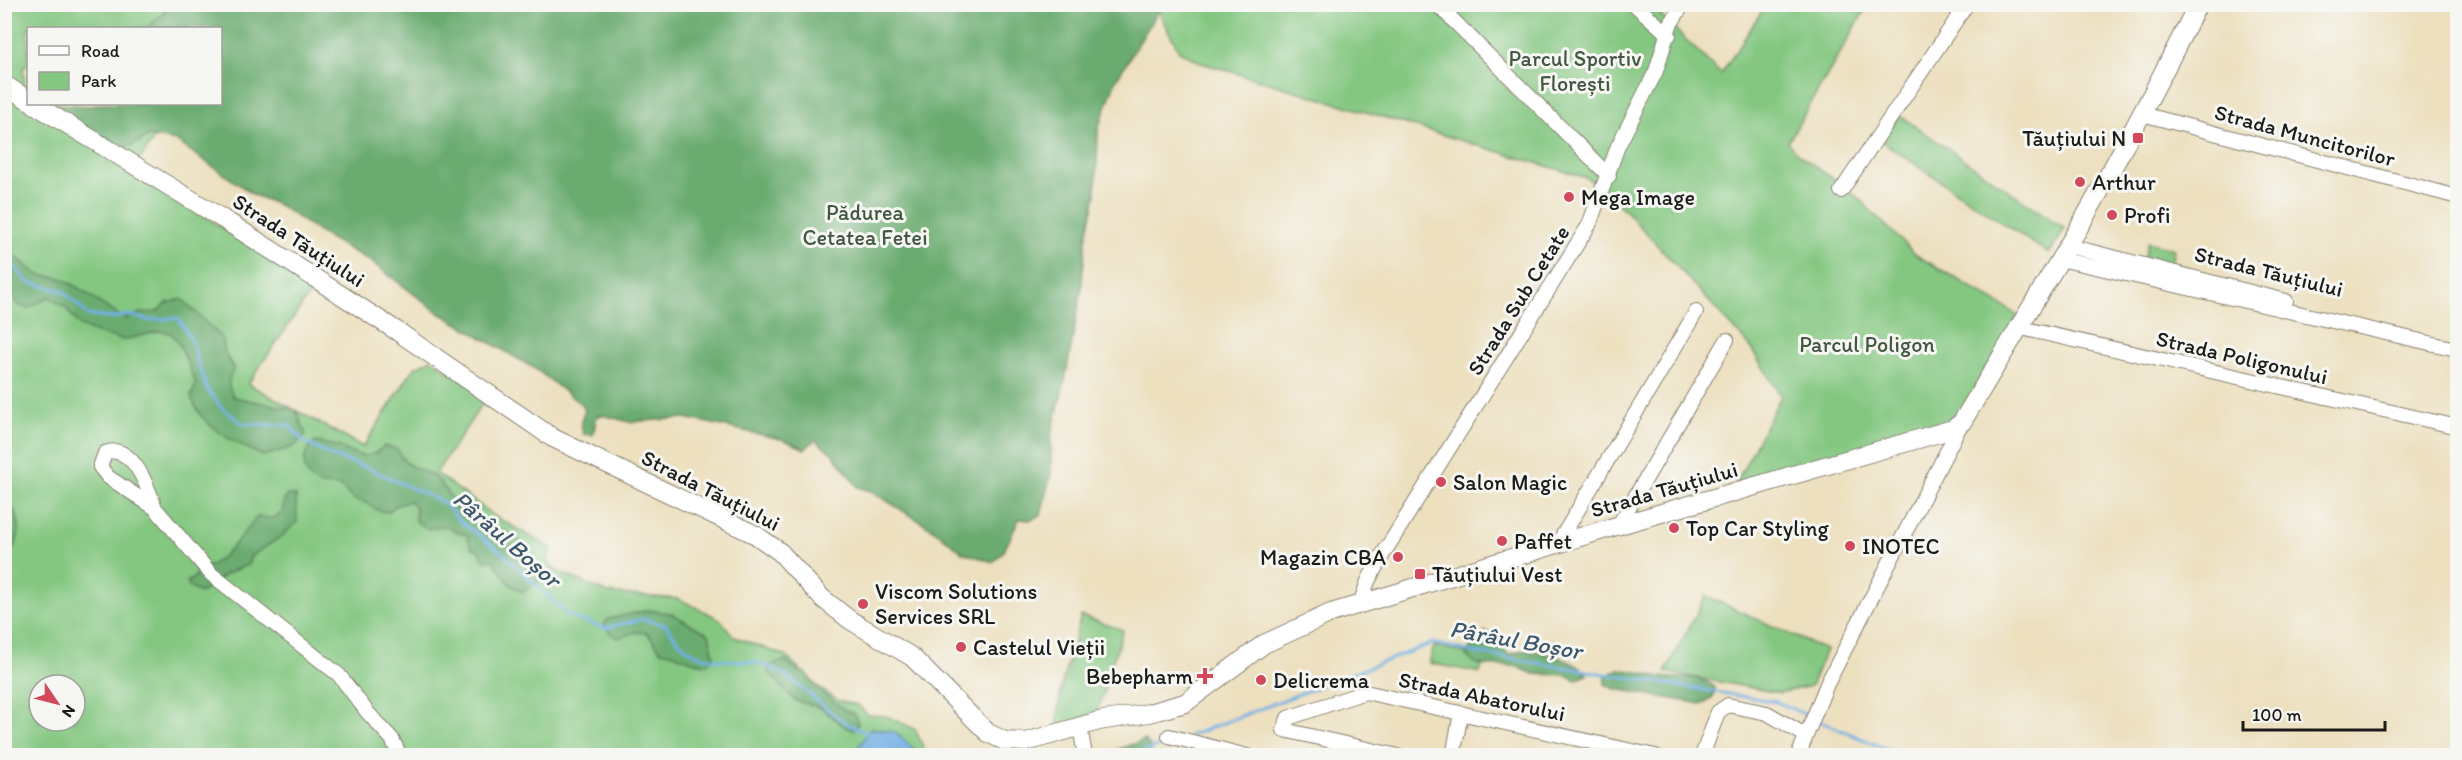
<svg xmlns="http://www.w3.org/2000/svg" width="2462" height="760" viewBox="0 0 2462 760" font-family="Itim,sans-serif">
<rect width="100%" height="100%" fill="#f6f6f2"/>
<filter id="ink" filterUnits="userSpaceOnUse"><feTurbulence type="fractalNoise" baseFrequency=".0167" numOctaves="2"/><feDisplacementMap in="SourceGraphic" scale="12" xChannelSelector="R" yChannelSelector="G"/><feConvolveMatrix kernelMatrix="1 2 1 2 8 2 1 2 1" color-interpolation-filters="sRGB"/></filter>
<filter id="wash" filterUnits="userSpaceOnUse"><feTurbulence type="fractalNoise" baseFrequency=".008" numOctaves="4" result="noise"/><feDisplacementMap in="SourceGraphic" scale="24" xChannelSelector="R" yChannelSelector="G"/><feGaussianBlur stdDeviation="1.35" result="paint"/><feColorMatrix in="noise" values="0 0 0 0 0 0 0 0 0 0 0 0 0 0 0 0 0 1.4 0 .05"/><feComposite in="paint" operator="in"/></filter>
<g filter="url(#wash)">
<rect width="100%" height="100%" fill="#ede0bf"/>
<!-- green -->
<path fill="#84c781" stroke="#50724e" stroke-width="1.5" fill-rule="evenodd" d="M1162,4L1650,5L1721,74L1766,5H1868L1788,142L1796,152L1856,196L1916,255L2018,315L1958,420L1735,485L1781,396L1749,345L1626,211L1587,178L1202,63L1179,51L1158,11Z
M5,5H164V13L147,28H28V66L23,68L28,104H52L98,136L117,144L138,143L149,136H156L132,171L212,221L313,289L248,384L363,447L414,368L431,359L487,397L436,473L496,517L551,548L548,561L555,570L608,593L679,599L720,619L734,637L786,656L818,687L839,701L858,705L868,715L886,716L915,729L927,755H5V559C22,540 25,517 5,499ZM39,685H75V721H39Z
M1899,115L2065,229L2049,254L1881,141Z
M2148,242L2174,249L2171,265L2144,258Z
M1706,596L1826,650L1811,686L1779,693L1665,672Z
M1081,616L1123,630L1097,713L1060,725L1057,721L1062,684Z
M1434,646L1485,657L1480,673L1429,663Z"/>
<!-- forest -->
<path fill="#6bac6f" stroke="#446446" stroke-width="1.5" d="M164,5H1162L1116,80L1098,129L1096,195L1086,240L1081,292L1065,380L1051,436V473L1041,515L1030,520L1019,519L1004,551L993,562L962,552L936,531L871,491L858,487L833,454L815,440L805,449L785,440L686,418L630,422L602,415L597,416L593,435L583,434L581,422L585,409L582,405L537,370L438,312L370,261L322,234L279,205L254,195L176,141L149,136L131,146H124L98,136L52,104L92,106L99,104H220V28H147L164,13Z
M5,254C22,255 26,270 40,275C48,277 55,276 63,279C86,290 103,309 127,319L140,313L157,312L167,303L182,299L223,339L225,353L234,369C227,379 227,386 234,397L296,410L306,435L293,447L263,456C235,443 200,427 191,396L196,384L180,345L171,333L160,331L124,340L97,333L80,326L65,307L49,297L27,309L16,304L5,276Z
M316,442C323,444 333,444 340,447C357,456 368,462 384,446L397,449C407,469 412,465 430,474C440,479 452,498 457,508L475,517L483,528L491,534L503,531C515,537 531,547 535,562C536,570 535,574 539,582L523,592L510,585L493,560H484L478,550L471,547L467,535C449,531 448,522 427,529L415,520L416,509L410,501L395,506L389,512C374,511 376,508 364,502C359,500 355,501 351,497C348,494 345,489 341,487C335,485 328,486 322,485C300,478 299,453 316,442Z
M288,495L296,496L297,522L282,536L250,557L249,564L224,575L214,585L200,593L190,588L187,582L195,577L198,569C224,566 241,534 257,517L273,518L282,513L284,501Z
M4,500C24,517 23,541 5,559Z
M648,610L670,613L709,634L714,656L707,664C690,663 678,653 661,651L647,633L636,632L619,638L611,634L604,625L608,619Z
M1485,632L1494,634L1497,642L1509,655C1515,653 1522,650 1528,650C1544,652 1578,661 1587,675L1576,680C1562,671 1551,676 1535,674C1528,673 1521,667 1514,666C1496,664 1478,671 1466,655L1473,642Z
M786,660L794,668L807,674L817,689L845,710L855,714L858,724L854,730L845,727L821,708L794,700L768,671L770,665Z
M1618,669C1632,671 1646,674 1660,677C1681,680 1696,673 1715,687L1713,698L1701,704L1615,689L1605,684L1606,676Z
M1145,740L1151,748L1149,755H1102Z"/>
<!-- water -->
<path fill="#72b0e4" stroke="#476680" stroke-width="1.5" d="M871,728L895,732L920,755H860L857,750Z"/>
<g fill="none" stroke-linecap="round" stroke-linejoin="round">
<!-- stream -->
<path stroke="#72b0e4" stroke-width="3" d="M4,255L28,282L63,291L88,315L111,318L130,315L147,320L178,318L191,339L206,388L222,408L243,424L289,425L303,441L329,455L365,467L443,502L461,522L500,551L569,616L605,628L643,619L666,625C701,680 736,647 780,672C804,687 823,708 846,723C854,728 863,730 871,736
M1817,720L1903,756
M1189,736L1433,643L1477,653L1777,702L1811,717
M1130,756L1171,742"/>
</g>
</g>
<g filter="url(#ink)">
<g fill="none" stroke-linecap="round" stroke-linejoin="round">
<!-- minor casing -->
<g stroke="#847e6e" stroke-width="16">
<path id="minor" d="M1437,4L1609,176
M1634,4L1669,35
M2142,114L2458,197
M1841,191L1967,4
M2069,246L2286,301
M2060,259L2456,349
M2017,327L2458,427
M155,508C149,490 133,442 105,453L100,467L108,477L155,508L211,574L339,675L368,713L392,739L400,756
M1618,526L1727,340
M1557,545L1696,312
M1360,604L1368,581L1383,554L1589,225L1618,146L1656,71L1670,25L1683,4
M1080,726L1085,756
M1169,736L1247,756
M1398,756L1284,730L1288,718L1365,692L1655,756
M1453,756L1461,713
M1702,756L1718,712L1728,705L1767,713L1805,735
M1798,756L1827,684L1961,424"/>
</g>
<!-- major casing -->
<g stroke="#847e6e" stroke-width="20">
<path id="major" d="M4,84L28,100
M34,104L223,219L397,331L553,438L756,535L780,552L822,598L850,620L912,657L988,733L1005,741L1026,742L1099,721L1149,713L1185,703L1264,644L1331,613L1613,527L1953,429L1962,422C1997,363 2033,305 2068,246C2115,167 2157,86 2198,4"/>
</g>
<!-- minor -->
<use href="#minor" stroke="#fff" stroke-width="14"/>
<!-- major -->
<use href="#major" stroke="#fff" stroke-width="18"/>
</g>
</g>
<!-- markers -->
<g fill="#d1495b" stroke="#f6f6f2" stroke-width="2">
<rect x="2132" y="132" width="12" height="12" rx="3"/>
<circle cx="2080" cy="182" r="6"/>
<circle cx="1569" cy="197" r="6"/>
<circle cx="2112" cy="215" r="6"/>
<circle cx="1441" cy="482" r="6"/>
<circle cx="1674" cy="528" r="6"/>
<circle cx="1502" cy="541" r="6"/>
<circle cx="1850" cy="546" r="6"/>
<circle cx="1398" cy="557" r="6"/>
<rect x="1414" y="568" width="12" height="12" rx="3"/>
<circle cx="863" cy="604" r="6"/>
<circle cx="961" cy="647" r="6"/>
<path d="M1202 667h6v6h6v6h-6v6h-6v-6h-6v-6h6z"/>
<circle cx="1261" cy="680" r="6"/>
</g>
<g text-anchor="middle" stroke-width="6" stroke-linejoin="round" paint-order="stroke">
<!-- park labels -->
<g font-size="22" fill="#40583f" stroke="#f6f6f2">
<text x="1575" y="66">Parcul Sportiv<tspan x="1575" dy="25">Florești</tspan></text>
<text x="865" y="220">Pădurea<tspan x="865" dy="25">Cetatea Fetei</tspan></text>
<text x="1867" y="352">Parcul Poligon</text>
</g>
<!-- street labels -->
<g font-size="22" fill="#1c1c1c" stroke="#f6f6f2">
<text transform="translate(2305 135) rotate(15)" y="8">Strada Muncitorilor</text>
<text transform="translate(299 240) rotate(33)" y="8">Strada Tăuțiului</text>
<text transform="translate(2269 271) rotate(14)" y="8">Strada Tăuțiului</text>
<text transform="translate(1518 300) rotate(-58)" y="8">Strada Sub Cetate</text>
<text transform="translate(2242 357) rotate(13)" y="8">Strada Poligonului</text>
<text transform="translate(1664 489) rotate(-16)" y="8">Strada Tăuțiului</text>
<text transform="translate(711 490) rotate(27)" y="8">Strada Tăuțiului</text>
<text transform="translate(1482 696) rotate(12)" y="8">Strada Abatorului</text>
</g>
<!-- poi labels -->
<g font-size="22" fill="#1c1c1c" stroke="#f6f6f2" text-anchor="start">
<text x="2126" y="146" text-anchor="end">Tăuțiului N</text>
<text x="2092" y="190">Arthur</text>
<text x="1581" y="205">Mega Image</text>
<text x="2124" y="223">Profi</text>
<text x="1453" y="490">Salon Magic</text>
<text x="1686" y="536">Top Car Styling</text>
<text x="1514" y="549">Paffet</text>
<text x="1862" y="554">INOTEC</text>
<text x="1386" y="565" text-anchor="end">Magazin CBA</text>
<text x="1432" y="582">Tăuțiului Vest</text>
<text x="875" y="599">Viscom Solutions<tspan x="875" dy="25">Services SRL</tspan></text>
<text x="973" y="655">Castelul Vieții</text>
<text x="1193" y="684" text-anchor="end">Bebepharm</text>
<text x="1273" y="688">Delicrema</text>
</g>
<!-- water labels -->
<g font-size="24" font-style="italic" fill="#3e576c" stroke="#f6f6f2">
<text transform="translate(507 539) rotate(41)" y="8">Pârâul Boșor</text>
<text transform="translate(1516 640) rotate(10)" y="8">Pârâul Boșor</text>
</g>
</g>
<!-- margin -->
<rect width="2462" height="760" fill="none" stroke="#f6f6f2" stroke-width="24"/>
<!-- legend -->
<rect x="27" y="27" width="195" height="78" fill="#f6f6f2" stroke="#9f9f9c" stroke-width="1.5"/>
<rect x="39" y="46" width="30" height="9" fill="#ffffff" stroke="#9f9f9c" stroke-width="1.5"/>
<text x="81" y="57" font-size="18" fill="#1c1c1c">Road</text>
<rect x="39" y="72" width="30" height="18" fill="#84c781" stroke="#9f9f9c" stroke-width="1.5"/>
<text x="81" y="87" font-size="18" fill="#1c1c1c">Park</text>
<!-- north arrow -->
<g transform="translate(57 703) rotate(125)"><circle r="28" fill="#f6f6f2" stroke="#9f9f9c" stroke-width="1.5"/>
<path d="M0-4.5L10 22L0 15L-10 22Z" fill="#d1495b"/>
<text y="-9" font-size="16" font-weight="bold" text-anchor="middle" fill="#1c1c1c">N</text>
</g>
<!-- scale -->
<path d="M2243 721v9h142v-9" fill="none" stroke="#1c1c1c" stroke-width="3"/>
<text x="2252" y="721" font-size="18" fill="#1c1c1c" stroke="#f6f6f2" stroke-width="4.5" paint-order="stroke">100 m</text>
</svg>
